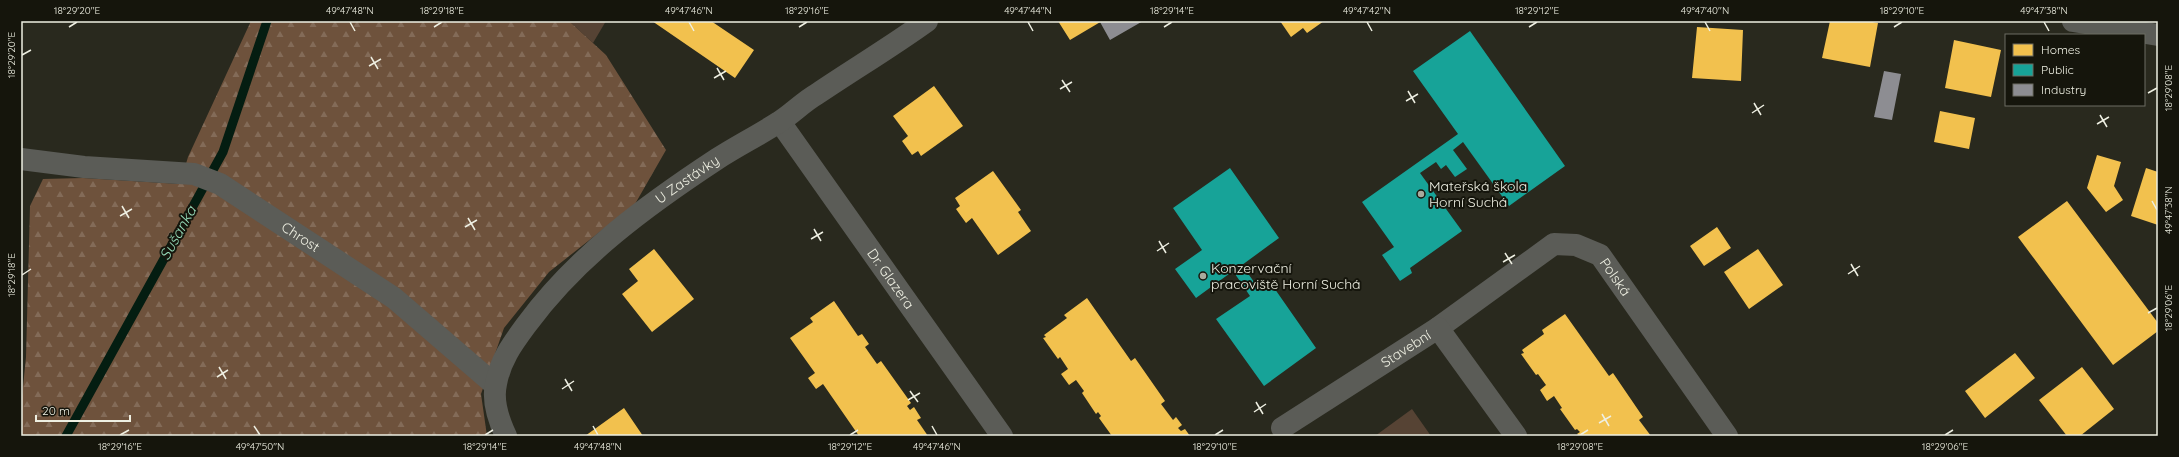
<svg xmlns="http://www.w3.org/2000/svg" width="2179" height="457" viewBox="0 0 2179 457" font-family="Quicksand,sans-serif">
<defs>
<pattern id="forest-firs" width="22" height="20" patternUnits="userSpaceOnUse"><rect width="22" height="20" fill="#6e523c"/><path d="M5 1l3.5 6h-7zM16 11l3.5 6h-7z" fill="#836b58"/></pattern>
</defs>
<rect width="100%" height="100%" fill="#29291e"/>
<!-- grass -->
<path fill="#564334" d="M569,21H606L593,43Z
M1412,409L1431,436H1375Z"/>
<!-- forest -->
<path fill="url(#forest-firs)" d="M251,21H569L606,55L666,150L635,204L549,272L504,328L481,394L487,436H21V407L26,357L30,206L43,179L83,178L180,184L188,157Z"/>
<!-- homes -->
<path fill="#f2c14e" d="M652,21H711L754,50L735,78Z
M1058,21H1102L1070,40Z
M1280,21H1324L1307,33L1303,28L1291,37Z
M1830,21H1867L1878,23L1870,67L1822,58Z
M1697,27L1743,30L1741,81L1692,78Z
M1954,40L2001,50L1991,97L1945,88Z
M934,86L963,126L921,156L918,151L912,155L902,141L908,136L893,116Z
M1940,111L1975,118L1969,149L1934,142Z
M2097,155L2121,162L2114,186L2123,200L2106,212L2087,188Z
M2146,168L2158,172V225L2131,216Z
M993,171L1021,210L1018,212L1031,231L998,255L972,218L966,223L956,209L960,206L955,198Z
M2067,201L2158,323V331L2113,365L2018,237Z
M1717,227L1731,248L1704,266L1690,246Z
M654,249L694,299L652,332L622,294L638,281L629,269Z
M1758,249L1783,285L1749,309L1724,272Z
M1087,298L1131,361L1135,358L1165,401L1161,404L1173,420L1176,417L1182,425L1178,428L1181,431L1185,429L1190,436H1112L1099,418L1101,416L1098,412L1096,414L1082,393L1084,391L1076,380L1069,385L1061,374L1068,369L1060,357L1058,359L1043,338L1046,337L1044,335L1067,318L1064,315Z
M834,301L858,336L862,334L869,344L865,347L877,364L881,361L911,403L907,406L910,410L914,407L921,418L917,420L928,436H859L823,384L816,389L808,378L815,373L790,338L813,322L810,318Z
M1565,314L1609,376L1613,373L1643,417L1639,420L1651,436H1579L1577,434L1580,432L1577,429L1575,430L1560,409L1562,408L1554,396L1547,401L1540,390L1546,385L1538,374L1536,375L1521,354L1524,353L1522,350L1544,334L1542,330Z
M2015,353L2035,378L1985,418L1965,391Z
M2082,367L2114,409L2080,436H2067L2039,400Z
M624,408L643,436H585Z"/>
<!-- public -->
<path fill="#17a398" d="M1470,31L1565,166L1509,206L1463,142L1453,150L1467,169L1455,177L1446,165L1441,169L1436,162L1420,173L1462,231L1410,268L1412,273L1400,281L1382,255L1394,247L1362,202L1458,134L1413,71Z
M1230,168L1279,238L1242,265L1259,289L1270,282L1316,348L1264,386L1216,319L1250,296L1233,271L1196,298L1175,269L1202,250L1173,208Z"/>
<!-- industry -->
<path fill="#8d8d92" d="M1102,21H1143L1110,40L1100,22Z
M1884,71L1901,74L1892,120L1874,117Z"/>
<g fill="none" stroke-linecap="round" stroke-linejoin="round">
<!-- stream -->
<path stroke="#041d11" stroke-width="9" d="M66,436L223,152L267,21"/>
<!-- minor -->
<g stroke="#5b5c57" stroke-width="22">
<path d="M2073,21L2158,35"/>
<path id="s1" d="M780,122L1002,436"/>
<path id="s2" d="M21,159L84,167L194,174L220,184L394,298L495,385"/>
<path id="s3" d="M1438,328L1554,244L1576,245L1600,255L1727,436"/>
<path id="s4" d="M1282,428L1438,328L1516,436"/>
<path id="s5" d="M506,436C499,421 492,401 496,384C500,360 513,343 527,324C577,256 647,205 717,159C737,146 759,135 779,122C792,114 803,102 817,94C854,69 891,47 927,21"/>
</g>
</g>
<!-- ticks -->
<path fill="none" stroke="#eeefe2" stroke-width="1.5" d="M350,22L355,31M689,22L694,31M1028,22L1033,31M1367,22L1372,31M1705,22L1710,31M2044,22L2049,31M69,27L77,22M434,27L442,22M799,27L807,22M1164,27L1172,22M1529,27L1537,22M1894,27L1902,22M22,55L31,50M371,57L378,69M369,66L381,59M717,68L724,80M714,78L726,71M1062,80L1070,92M1060,89L1072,82M1408,91L1415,103M2148,93L2157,88M1406,101L1418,94M1754,103L1761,115M1752,113L1764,105M2100,115L2107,127M2097,124L2109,117M2152,201L2157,210M122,206L129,218M120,216L132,209M468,218L475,230M465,227L477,220M814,229L821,241M811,239L823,232M1159,241L1166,253M1157,251L1169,243M1505,253L1512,264M1503,262L1515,255M1851,264L1858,276M1848,274L1860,266M22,275L31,269M2148,313L2157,308M219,367L226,379M217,377L228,370M565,379L572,391M562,389L574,381M910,391L918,402M908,400L920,393M1256,402L1263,414M1254,412L1266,404M1602,414L1609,426M1599,423L1611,416M254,426L260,435M593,426L598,435M932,426L937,435M120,435L129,430M485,435L493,430M850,435L858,430M1215,435L1223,430M1580,435L1588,430M1945,435L1953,430"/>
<!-- markers -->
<g fill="#a9aa9d" stroke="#15150c" stroke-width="1.5">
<circle cx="1421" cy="194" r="4"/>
<circle cx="1203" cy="276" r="4"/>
</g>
<g text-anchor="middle" stroke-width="4" stroke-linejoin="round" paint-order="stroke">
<!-- street labels -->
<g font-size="14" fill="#eeefe2" stroke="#15150c">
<text dy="5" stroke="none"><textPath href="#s5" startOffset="339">U Zastávky</textPath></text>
<text dy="5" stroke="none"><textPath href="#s2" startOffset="298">Chrost</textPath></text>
<text dy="5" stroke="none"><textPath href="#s3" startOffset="218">Polská</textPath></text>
<text dy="5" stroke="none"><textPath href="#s1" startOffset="192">Dr. Glazera</textPath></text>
<text dy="5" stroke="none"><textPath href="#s4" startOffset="147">Stavební</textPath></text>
</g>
<!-- poi labels -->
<g font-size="14" fill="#eeefe2" stroke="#15150c" text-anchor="start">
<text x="1429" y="191">Mateřská škola<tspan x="1429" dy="16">Horní Suchá</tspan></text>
<text x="1211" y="273">Konzervační<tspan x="1211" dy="16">pracoviště Horní Suchá</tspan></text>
</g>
<!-- water labels -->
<g font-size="15" font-style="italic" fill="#95dbb9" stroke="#15150c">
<text transform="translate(178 233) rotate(-61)" y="5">Sušanka</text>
</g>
</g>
<!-- border -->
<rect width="2179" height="457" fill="none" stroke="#15150c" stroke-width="44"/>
<!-- legend -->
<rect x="2005" y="34" width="140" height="72" fill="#15150c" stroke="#6c6c62"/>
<rect x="2013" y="44" width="20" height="12" fill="#f2c14e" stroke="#6c6c62"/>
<text x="2041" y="54" font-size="12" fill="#eeefe2">Homes</text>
<rect x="2013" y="64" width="20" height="12" fill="#17a398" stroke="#6c6c62"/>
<text x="2041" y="74" font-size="12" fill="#eeefe2">Public</text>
<rect x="2013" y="84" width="20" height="12" fill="#8d8d92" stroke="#6c6c62"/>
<text x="2041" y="94" font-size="12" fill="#eeefe2">Industry</text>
<!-- scale -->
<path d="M36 415v6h94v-6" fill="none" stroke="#eeefe2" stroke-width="2"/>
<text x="42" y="415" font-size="12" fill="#eeefe2" stroke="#15150c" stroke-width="3" paint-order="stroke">20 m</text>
<rect x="22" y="22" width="2135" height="413" fill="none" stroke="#eeefe2" stroke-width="1.5"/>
<g font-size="10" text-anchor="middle" fill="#eeefe2">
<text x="77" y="14">18°29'20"E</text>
<text x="350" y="14">49°47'48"N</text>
<text x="442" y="14">18°29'18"E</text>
<text x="689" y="14">49°47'46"N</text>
<text x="807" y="14">18°29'16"E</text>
<text x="1028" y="14">49°47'44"N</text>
<text x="1172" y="14">18°29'14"E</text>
<text x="1367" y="14">49°47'42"N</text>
<text x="1537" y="14">18°29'12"E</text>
<text x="1705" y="14">49°47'40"N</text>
<text x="1902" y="14">18°29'10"E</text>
<text x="2044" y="14">49°47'38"N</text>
<text transform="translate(11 55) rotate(-90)" y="4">18°29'20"E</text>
<text transform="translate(2168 88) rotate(-90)" y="4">18°29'08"E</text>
<text transform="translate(2168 210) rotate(-90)" y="4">49°47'38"N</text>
<text transform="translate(11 275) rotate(-90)" y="4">18°29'18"E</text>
<text transform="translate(2168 308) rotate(-90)" y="4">18°29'06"E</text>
<text x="120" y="450">18°29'16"E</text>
<text x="260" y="450">49°47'50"N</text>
<text x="485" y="450">18°29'14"E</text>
<text x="598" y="450">49°47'48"N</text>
<text x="850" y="450">18°29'12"E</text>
<text x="937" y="450">49°47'46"N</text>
<text x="1215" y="450">18°29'10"E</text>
<text x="1580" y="450">18°29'08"E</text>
<text x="1945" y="450">18°29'06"E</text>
</g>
</svg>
